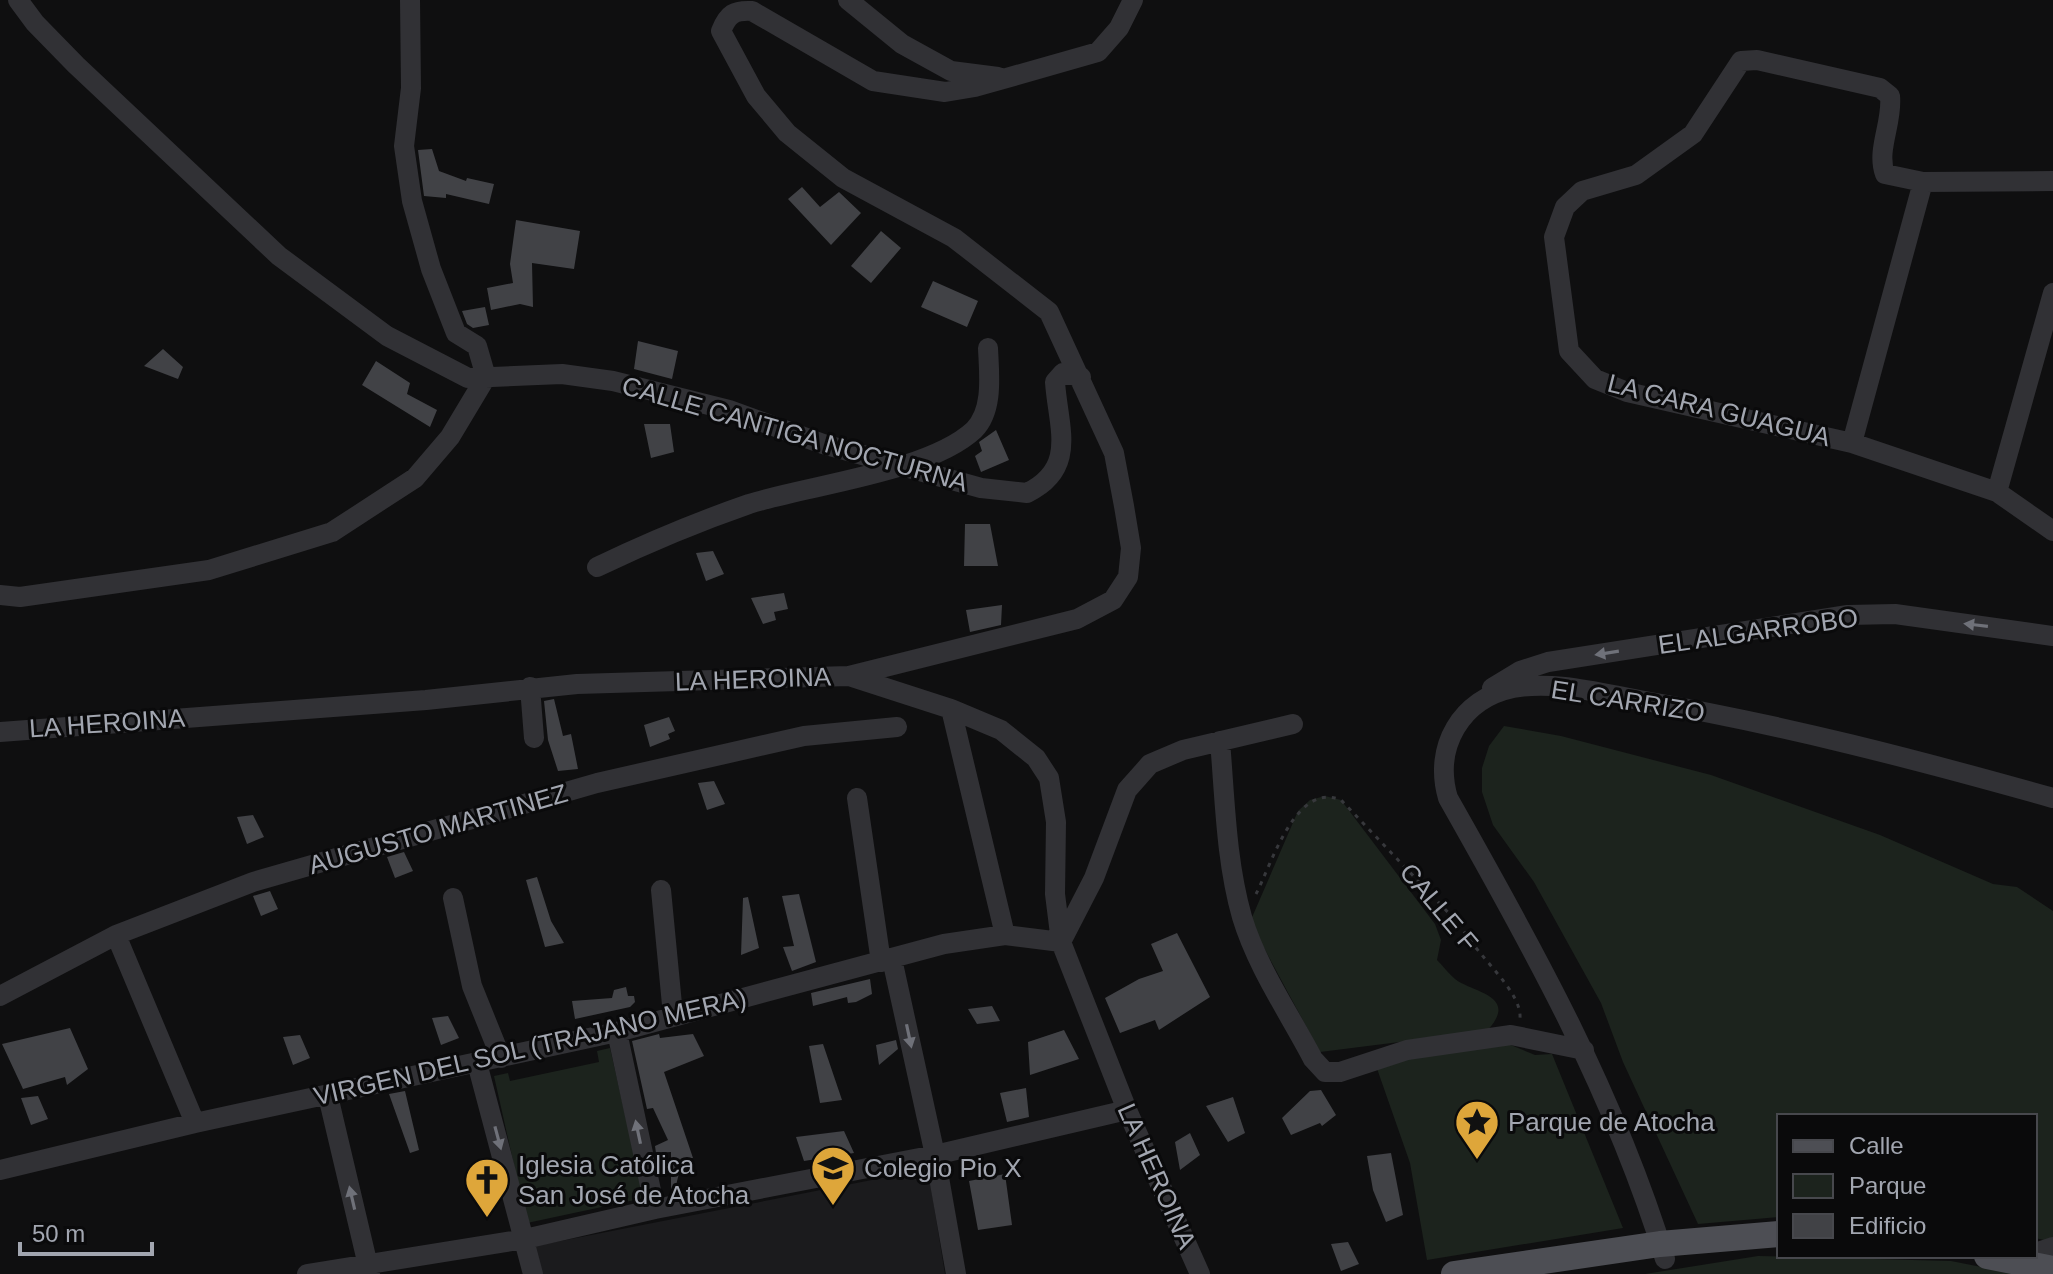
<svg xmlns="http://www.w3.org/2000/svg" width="2053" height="1274" viewBox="0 0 2053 1274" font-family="Arial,sans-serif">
<rect width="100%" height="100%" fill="#0f0f10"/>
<!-- built -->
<path fill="#1b1b1d" d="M928,1169L945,1274H541L535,1246Z"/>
<!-- green -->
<path fill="#1c231d" d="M1504,726L1561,736L1711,775L1880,835L1993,884L2017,887L2053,911V1242L2035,1238V1116H1779V1217L1698,1224L1623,1062L1601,1003L1534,882L1493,825L1482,792V768L1489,746Z
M1325,796L1341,800L1435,924L1441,940L1437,960C1443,966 1449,974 1455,979C1473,993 1520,995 1487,1031L1320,1052L1250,922L1298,811L1310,800Z
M1506,1043L1535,1055L1552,1054L1623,1228L1427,1260L1410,1163L1374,1060Z
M610,1048L644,1198L527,1223L494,1076L508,1073L510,1081L599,1062L597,1051Z
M1758,1256L1951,1261L2017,1274H1645Z"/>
<!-- building -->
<path fill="#414246" d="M432,149L439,171L466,181L467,178L494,184L489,204L446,194V198L424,196L418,150Z
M802,187L820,207L839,192L861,213L831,245L788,199Z
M516,220L580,231L574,269L532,263L533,307L520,304L491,310L487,288L513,283L510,264Z
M881,231L901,248L871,283L851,266Z
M933,281L978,301L967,327L921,307Z
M485,307L489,325L473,328L467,324L462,311Z
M638,341L678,351L672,379L634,369Z
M163,349L183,367L178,379L144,366Z
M376,361L410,383L407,394L437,410L430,427L362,385Z
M644,424H670L674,452L651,458Z
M996,430L1009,460L981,472L975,456L982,451L979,442Z
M965,524H990L998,566H964Z
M713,551L724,574L706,581L696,553Z
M784,593L788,609L774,612L776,620L763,624L751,598Z
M1002,605L1001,625L970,632L966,610Z
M554,699L563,736L571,734L578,769L558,771L548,740L544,701Z
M669,717L675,731L668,734L670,739L650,747L644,725Z
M714,781L725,804L707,810L698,783Z
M253,815L264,837L247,844L237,817Z
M404,852L413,871L395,878L387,857Z
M537,877L551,921L564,943L545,947L526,880Z
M270,891L278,909L261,916L253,896Z
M799,894L816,962L792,971L783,947L794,946L782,896Z
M748,897L759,948L741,955L743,898Z
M1177,933L1210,997L1159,1030L1155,1020L1120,1033L1105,998L1139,979L1163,971L1151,944Z
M870,979L872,994L856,1002L848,1003L847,997L813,1006L811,993Z
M626,987L628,996H634L635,1002L630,1007L575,1019L572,1001L612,998L614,990Z
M992,1006L1000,1021L977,1024L968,1009Z
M448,1016L459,1038L441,1045L432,1018Z
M70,1028L88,1069L67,1085L65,1077L23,1089L2,1044Z
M1064,1030L1079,1059L1030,1075L1028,1042Z
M659,1034L660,1038L693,1034L704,1056L664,1072L693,1158H683L675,1189H671V1152L656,1153L655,1146L668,1140L653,1108L647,1109L632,1041Z
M300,1035L310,1058L293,1065L283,1037Z
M896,1040L898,1049L879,1065L876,1045Z
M823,1044L842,1100L820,1103L809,1046Z
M1026,1088L1029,1117L1007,1122L1000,1093Z
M1321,1090L1336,1115L1322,1126L1320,1123L1291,1135L1282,1118L1310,1091Z
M405,1091L419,1150L410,1153L389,1094Z
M38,1096L48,1119L31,1125L21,1098Z
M1233,1097L1245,1133L1228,1142L1206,1106Z
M844,1131L854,1153L804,1161L796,1137Z
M1190,1133L1200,1155L1180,1170L1175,1142Z
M1391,1153L1403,1215L1386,1222L1373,1190L1367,1156Z
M1005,1174L1012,1225L978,1230L969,1181Z
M1348,1242L1359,1264L1341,1271L1331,1244Z"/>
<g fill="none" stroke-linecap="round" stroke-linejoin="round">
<!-- path -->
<path stroke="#37383c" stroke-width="3" stroke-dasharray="4 6" stroke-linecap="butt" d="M1256,894C1272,863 1296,781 1341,800L1461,926C1475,954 1522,991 1520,1018"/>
<!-- minor -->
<path stroke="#313135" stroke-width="20" d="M18,0L35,23L76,65L279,256L387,336L468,378L562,374L613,381L729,410L823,444L981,488L1027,493C1078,468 1058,427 1055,382L1063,373L1081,377
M848,0L902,44L951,71L998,77
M2053,181L1923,182L1885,174C1876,150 1893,122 1890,96L1880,88L1757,60L1741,61L1693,134L1636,175L1582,191L1565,207L1554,237L1569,351L1595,379L1627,392L1852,443L1997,492L2053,531
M1852,443L1923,182
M1997,492L2053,293
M597,567C647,543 697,522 749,504C809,485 929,472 974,430C994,410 989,373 988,348
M0,595L20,597L209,570L332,532L415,478L450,437L486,377L477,346L456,333L431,269L412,201L404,146L411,88L410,0
M849,676L1077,619L1113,600L1128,577L1131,548L1124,506L1114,453L1049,312L954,238L843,178L787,133L756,96L721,31C728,14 734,10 752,11L873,81L945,92L975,87L1098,52L1119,28L1133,0
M530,687L534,738
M1492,688L1520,671L1548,662L1848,615L1895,614L2053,636
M951,709L1005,935
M0,732L426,700L577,684L849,676L951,709L1001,730L1036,758L1049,778L1056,822L1055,894L1061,942L1127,1110L1200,1274
M1220,741C1225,800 1226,861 1242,917C1257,967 1289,1013 1313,1059L1325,1072H1340L1407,1050L1511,1035L1584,1050
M857,798L881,962
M661,890L673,1015
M453,898L472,986L501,1058
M116,935L195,1123
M892,959L935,1155L956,1274
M0,996L116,935L253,882L597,783L804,736L897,727
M617,1032L655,1209
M477,1063L533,1274
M328,1096L370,1274
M0,1170L195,1123L617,1032L944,944L1005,935L1061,942L1094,878L1127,790L1150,764L1183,750L1293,724
M2041,1251L2053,1247
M1665,1259C1614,1093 1533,948 1448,798C1433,747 1461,699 1513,688C1556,680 1603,694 1645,701C1784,725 1918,760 2053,798
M307,1274L525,1239L655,1209L935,1155L1127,1110"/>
<!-- major -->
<path stroke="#4d4e54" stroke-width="26" d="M1987,1256L2053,1269
M1454,1274L1660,1244L1779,1234"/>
</g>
<!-- one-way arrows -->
<defs><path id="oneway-solid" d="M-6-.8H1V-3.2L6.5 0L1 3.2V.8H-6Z" transform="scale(2)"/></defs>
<g fill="#6f7179">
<use href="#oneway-solid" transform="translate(1976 625) rotate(-173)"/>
<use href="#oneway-solid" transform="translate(1607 653) rotate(171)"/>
<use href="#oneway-solid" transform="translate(909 1036) rotate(78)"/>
<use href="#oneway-solid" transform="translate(638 1132) rotate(-102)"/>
<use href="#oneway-solid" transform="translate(498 1138) rotate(75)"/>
<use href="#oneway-solid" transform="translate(352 1198) rotate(-103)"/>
</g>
<!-- icons -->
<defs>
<g id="sight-pin" transform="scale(2.3)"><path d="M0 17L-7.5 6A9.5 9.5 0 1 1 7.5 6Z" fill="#dea63a" stroke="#0a0a0b"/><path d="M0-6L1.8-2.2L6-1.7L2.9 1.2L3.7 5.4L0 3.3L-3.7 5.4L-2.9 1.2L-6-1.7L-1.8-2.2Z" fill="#111"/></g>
<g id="school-pin" transform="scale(2.3)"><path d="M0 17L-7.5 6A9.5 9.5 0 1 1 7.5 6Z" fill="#dea63a" stroke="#0a0a0b"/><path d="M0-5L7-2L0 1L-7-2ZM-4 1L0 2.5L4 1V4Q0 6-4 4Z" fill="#111"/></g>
<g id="church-pin" transform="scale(2.3)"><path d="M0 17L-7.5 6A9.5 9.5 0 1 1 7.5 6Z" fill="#dea63a" stroke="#0a0a0b"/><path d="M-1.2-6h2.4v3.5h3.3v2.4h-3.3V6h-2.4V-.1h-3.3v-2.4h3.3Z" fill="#111"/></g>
</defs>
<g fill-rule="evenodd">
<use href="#sight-pin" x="1477" y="1122"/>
<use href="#school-pin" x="833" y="1168"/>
<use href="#church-pin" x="487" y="1180"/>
</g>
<g text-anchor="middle" stroke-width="6" stroke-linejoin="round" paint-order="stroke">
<!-- street labels -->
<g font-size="26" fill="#a2a6b0" stroke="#0a0a0b">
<text transform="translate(1719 410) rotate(14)" y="9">LA CARA GUAGUA</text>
<text transform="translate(795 434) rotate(16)" y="9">CALLE CANTIGA NOCTURNA</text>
<text transform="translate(1758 631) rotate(-8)" y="9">EL ALGARROBO</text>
<text transform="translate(753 679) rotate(-2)" y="9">LA HEROINA</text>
<text transform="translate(1628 701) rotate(9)" y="9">EL CARRIZO</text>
<text transform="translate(107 723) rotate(-4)" y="9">LA HEROINA</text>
<text transform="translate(438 829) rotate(-16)" y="9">AUGUSTO MARTINEZ</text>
<text transform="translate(1439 907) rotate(50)" y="9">CALLE F</text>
<text transform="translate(530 1047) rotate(-13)" y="9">VIRGEN DEL SOL (TRAJANO MERA)</text>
<text transform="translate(1157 1176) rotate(66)" y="9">LA HEROINA</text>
</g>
<!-- poi labels -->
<g font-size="26" fill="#a2a6b0" stroke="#0a0a0b" text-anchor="start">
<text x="1508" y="1131">Parque de Atocha</text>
<text x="518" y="1174">Iglesia Católica<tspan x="518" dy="30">San José de Atocha</tspan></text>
<text x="864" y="1177">Colegio Pio X</text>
</g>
</g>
<!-- legend -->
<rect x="1777" y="1114" width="260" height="144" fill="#0a0a0b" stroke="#47484d" stroke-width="2"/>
<rect x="1793" y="1140" width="40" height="12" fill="#4d4e54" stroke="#47484d" stroke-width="2"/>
<text x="1849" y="1154" font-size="24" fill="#a2a6b0">Calle</text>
<rect x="1793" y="1174" width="40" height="24" fill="#1c231d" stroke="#47484d" stroke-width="2"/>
<text x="1849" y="1194" font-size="24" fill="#a2a6b0">Parque</text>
<rect x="1793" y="1214" width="40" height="24" fill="#414246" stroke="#47484d" stroke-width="2"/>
<text x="1849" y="1234" font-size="24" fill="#a2a6b0">Edificio</text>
<!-- scale -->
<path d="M20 1242v12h132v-12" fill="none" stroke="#a2a6b0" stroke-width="4"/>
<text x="32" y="1242" font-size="24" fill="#a2a6b0" stroke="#0a0a0b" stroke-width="6" paint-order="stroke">50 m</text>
</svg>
